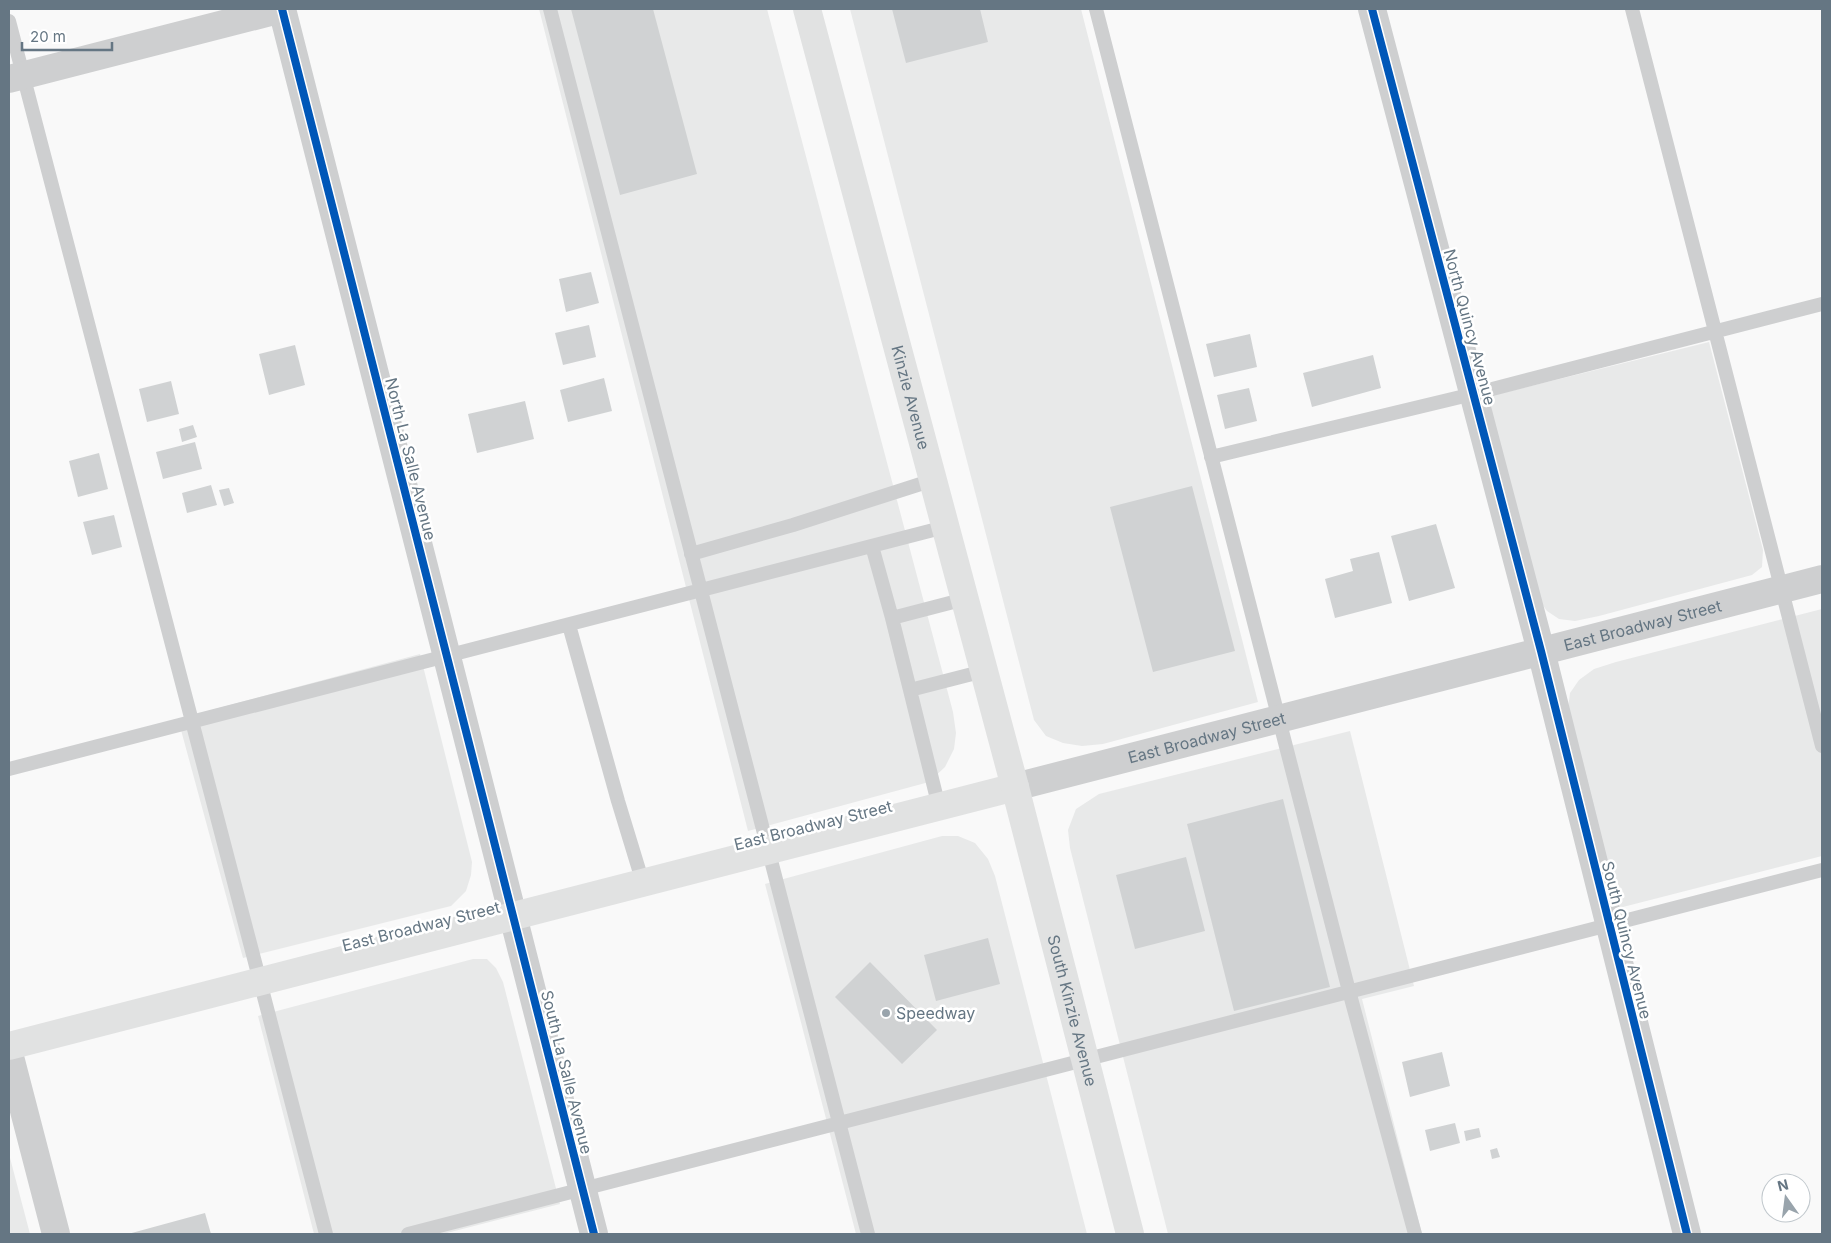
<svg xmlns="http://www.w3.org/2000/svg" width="1831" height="1243" viewBox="0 0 1831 1243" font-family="Inter,sans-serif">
<rect width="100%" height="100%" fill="#f9f9f9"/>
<!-- built -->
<path fill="#e8e9e9" d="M539,9H767L953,712L956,733L954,749L945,767L929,782L748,831Z
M850,9H1081L1258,702L1103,744L1082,746L1063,743L1046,736L1034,720Z
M1709,342L1763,550L1762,567L1752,575L1599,616L1575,621L1559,619L1547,611L1537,597L1486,397Z
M1822,609V856L1619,908L1568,708L1570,693L1579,680L1594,669L1616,662Z
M420,654L472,862L471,875L466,891L451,906L243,958L178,719Z
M1350,731L1414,986L1362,999L1422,1234H1168L1070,848L1068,830L1076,809L1099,794Z
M942,836H958L975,843L988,859L995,876L1087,1234H856L765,884Z
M473,959H487L496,968L503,982L560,1204L443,1234H314L258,1016Z
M9,1154L30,1234H9Z"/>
<!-- building -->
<path fill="#d0d2d3" d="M571,9H653L697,174L620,195Z
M892,9H980L988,42L906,63Z
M591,272L599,303L566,312L559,279Z
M589,325L596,357L563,365L555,333Z
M1250,334L1257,367L1214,377L1206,344Z
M295,345L305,385L269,395L259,354Z
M1373,355L1381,388L1312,407L1303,373Z
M604,378L612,411L568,422L560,390Z
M171,381L179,414L147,422L139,389Z
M1249,388L1257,421L1225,429L1217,395Z
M525,401L534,439L477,453L468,414Z
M193,425L197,437L182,442L179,429Z
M195,442L202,469L163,479L156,452Z
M99,453L108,489L78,497L69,461Z
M211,485L217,505L187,513L182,493Z
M1192,486L1235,651L1153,672L1110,507Z
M229,488L234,503L224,506L219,490Z
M114,515L122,547L92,555L83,522Z
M1436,524L1455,588L1409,601L1391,536Z
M1379,552L1392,603L1335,618L1325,579L1353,571L1350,559Z
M1283,799L1330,987L1234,1011L1187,824Z
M1186,857L1205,931L1135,949L1116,875Z
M988,938L1000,984L936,1001L924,955Z
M870,962L937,1030L902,1064L835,997Z
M1442,1052L1450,1086L1410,1097L1402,1062Z
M1455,1123L1460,1143L1430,1151L1425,1130Z
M1479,1128L1481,1137L1466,1141L1464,1131Z
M1497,1148L1500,1157L1492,1159L1490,1150Z
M205,1213L211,1234H128Z"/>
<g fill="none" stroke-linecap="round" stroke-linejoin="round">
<!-- service -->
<path stroke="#cecfd0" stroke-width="14" d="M550,9L868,1234
M1096,9L1349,991L1415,1234
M1632,9L1822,746
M9,21L326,1234
M1211,457L1473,394L1822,304
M872,546L892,618
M691,554L793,525L933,480
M569,625L618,801L643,883
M910,690L892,618L965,599
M9,769L945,527
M939,807L910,690L984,671
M408,1234L1822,870"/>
<!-- minor -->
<g stroke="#cecfd0" stroke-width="28">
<path d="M282,9L594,1234"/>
<path d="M1372,9L1541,651L1687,1234"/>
<path d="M9,79L282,9"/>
<path id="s1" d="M1015,787L1822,579"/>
<path d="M9,1053L56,1234"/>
</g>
<!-- secondary -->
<path stroke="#e1e2e2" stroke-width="28" d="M9,1046L1015,787"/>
<!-- primary -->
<path stroke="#e1e2e2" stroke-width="28" id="s2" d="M807,9L1015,787L1130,1234"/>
<!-- cycleway casing -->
<g stroke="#fff" stroke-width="11">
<path id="cycleway" d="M282,9L594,1234
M1372,9L1541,651L1687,1234"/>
</g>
<!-- cycleway -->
<use href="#cycleway" stroke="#0057b8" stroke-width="8"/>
</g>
<!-- markers -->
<circle fill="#99a4ac" stroke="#fff" stroke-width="2" cx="886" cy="1013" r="5"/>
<g text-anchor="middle" stroke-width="5" stroke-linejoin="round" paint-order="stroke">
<!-- street labels -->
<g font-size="16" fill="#657683" stroke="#fff">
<text transform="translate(1470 327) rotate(75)" y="6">North Quincy Avenue</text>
<text dy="6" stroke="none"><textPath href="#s2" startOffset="402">Kinzie Avenue</textPath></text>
<text transform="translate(411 459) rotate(76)" y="6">North La Salle Avenue</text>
<text dy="6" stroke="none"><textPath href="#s1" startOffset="648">East Broadway Street</textPath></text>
<text dy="6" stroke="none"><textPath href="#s1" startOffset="198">East Broadway Street</textPath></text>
<text transform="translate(813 825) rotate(-14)" y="6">East Broadway Street</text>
<text transform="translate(421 926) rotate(-14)" y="6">East Broadway Street</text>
<text transform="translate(1627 940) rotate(76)" y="6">South Quincy Avenue</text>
<text dy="6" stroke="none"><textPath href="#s2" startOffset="1036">South Kinzie Avenue</textPath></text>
<text transform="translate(567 1072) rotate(76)" y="6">South La Salle Avenue</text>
</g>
<!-- poi labels -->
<g font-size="16" fill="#657683" stroke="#fff" text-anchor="start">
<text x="896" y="1019">Speedway</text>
</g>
</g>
<!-- border -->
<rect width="1831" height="1243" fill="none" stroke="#657683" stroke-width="20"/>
<!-- north arrow -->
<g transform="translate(1786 1198) rotate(346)"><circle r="24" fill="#ffffff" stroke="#c1c8cd"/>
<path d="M0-4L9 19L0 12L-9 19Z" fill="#99a4ac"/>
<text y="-8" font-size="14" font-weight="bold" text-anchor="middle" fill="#657683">N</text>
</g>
<!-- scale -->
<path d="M22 42v8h90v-8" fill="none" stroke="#657683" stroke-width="2.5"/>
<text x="30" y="42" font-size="15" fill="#657683" stroke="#ffffff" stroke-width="4" paint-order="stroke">20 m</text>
</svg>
